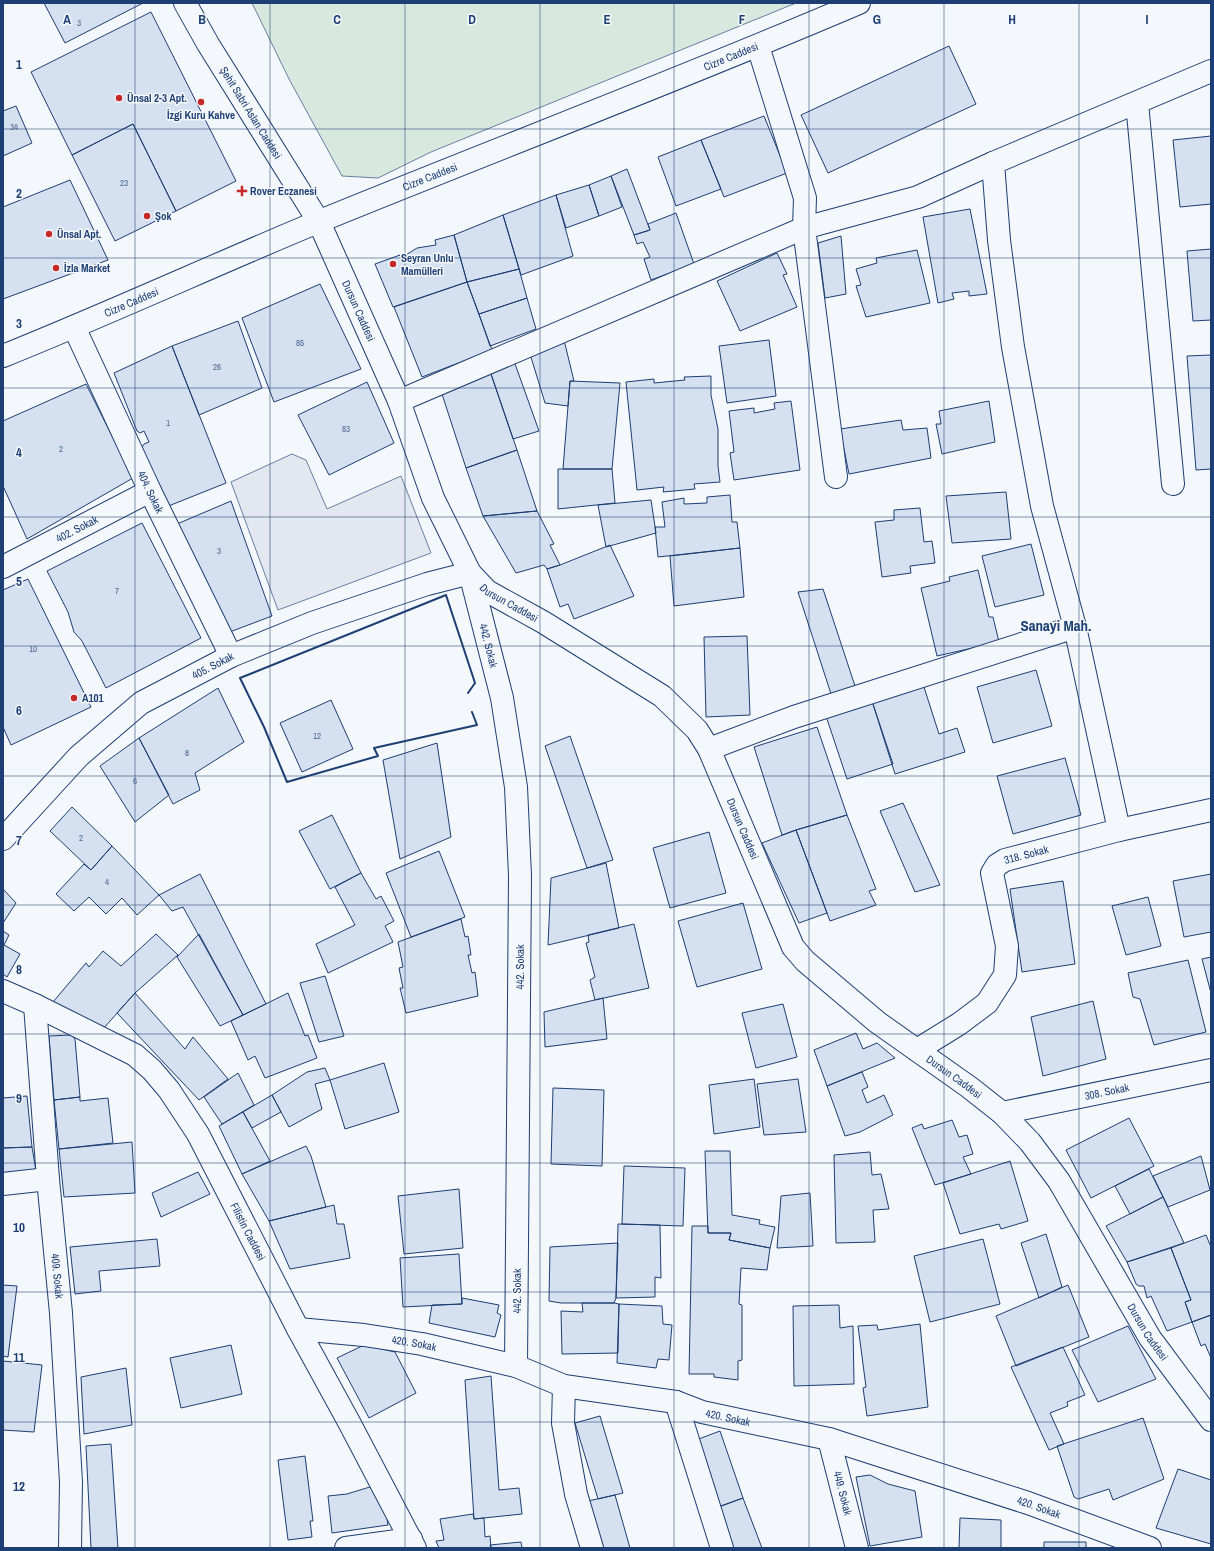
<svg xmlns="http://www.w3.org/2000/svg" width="1214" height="1551" viewBox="0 0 1214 1551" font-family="'Archivo Narrow',sans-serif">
<rect width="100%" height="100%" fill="#f4f7fb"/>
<!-- green -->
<path fill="#d7e8df" stroke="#687fa3" d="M252,3H796L431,152L378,178L342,176L289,79Z"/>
<!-- parking -->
<path fill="#e3e8f0" stroke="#687fa3" d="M292,454L306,460L327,509L401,476L431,553L278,610L231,482Z"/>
<!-- building -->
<path fill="#d5e0f0" stroke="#1d3f73" d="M44,3H143L65,43Z
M151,12L236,181L176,211L133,124L72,155L31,72Z
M949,46L976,104L828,173L801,115Z
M16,106L32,143L3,156V111Z
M764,116L787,173L724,197L701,140Z
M133,124L176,211L115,241L72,155Z
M1211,136V204L1180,207L1173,140Z
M701,140L721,189L676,206L658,157Z
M627,169L650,230L634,235L611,176Z
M611,176L622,207L599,216L589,185Z
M70,180L108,260L3,299V207Z
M589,185L599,216L566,228L556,195Z
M556,195L573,256L521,275L503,215Z
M970,209L987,294L969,296V291L952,293L954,299L938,303L923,217Z
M676,213L694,264L651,280L644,259L650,257L643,242L637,244L634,235L650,230L648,224Z
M503,215L519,269L467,282L454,235Z
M454,235L467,282L393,307L375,264L400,255L401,258L417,248L436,245L435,240Z
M841,236L846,294L825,298L818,243Z
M1211,249V320L1193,321L1187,251Z
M917,250L930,303L866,317L856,286L861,285L856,269L877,263L876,258Z
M777,253L787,274L783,275L797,307L740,331L717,281Z
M519,269L527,298L479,314L467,282Z
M467,282L492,350L422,377L394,307Z
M320,284L361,369L274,402L242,318Z
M527,298L536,329L490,346L479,314Z
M238,321L262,388L199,415L172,346Z
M564,340L574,381H570L568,406L545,403L530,354Z
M769,340L776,396L727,403L719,346Z
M172,346L226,483L166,507L142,447L144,444L149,442L144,431L140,433L137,431L114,373Z
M1211,355V469L1196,470L1187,356Z
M514,361L539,431L513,439L490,371Z
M490,371L517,450L466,468L441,391Z
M711,376V395L718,429V466L720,482L694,484L695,489L663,492L664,487L637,490L626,382L654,379V383L685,380L684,377Z
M570,381L620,383L612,469H563Z
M367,382L394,443L329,475L298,415Z
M86,384L133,478L27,539L3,486V421Z
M791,401L800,470L734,480L730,453L734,452L729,411L754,408V413L775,409L774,403Z
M989,401L995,442L942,454L936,424H941L939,411Z
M901,420L903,430L927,428L931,458L849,474L840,429Z
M517,450L537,511L483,516L466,468Z
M558,469H612L615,503L558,509Z
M1006,492L1011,539L952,543L946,496Z
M730,495L732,522H737L740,548L658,557L655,527H665L662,502L684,498V504L707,503V497Z
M651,500L656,533L606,547L598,505Z
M231,501L272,616L227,633L177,524Z
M920,508L924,542L932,541L935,563L910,566L911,573L882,577L875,522L894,520V510Z
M537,511L554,544L550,545L560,565L547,569L544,565L516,573L483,516Z
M142,523L201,638L106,688L82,641L74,632L68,612L47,571Z
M1031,544L1044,595L995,607L982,556Z
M610,545L634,596L574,619L568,604L560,607L547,569L560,565Z
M740,548L744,597L674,606L670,556Z
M978,570L989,617H993L999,642L937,656L921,588L950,581L949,577Z
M28,579L91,707L11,745L3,727V590Z
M823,589L856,689L832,697L798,592Z
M747,636L750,715L706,717L704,637Z
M1036,670L1052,726L993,743L977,687Z
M923,684L939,734L957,728L965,752L895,774L872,701Z
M218,688L244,742L195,773L200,790L173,804L139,738Z
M331,700L353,749L302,772L280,723Z
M872,701L893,764L847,779L826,716Z
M817,727L847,815L796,830L782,835L754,747Z
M570,736L613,860L587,868L545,746Z
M139,738L169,795L135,822L100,766Z
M437,743L451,837L400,859L383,760Z
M1065,758L1081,815L1013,834L997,776Z
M903,803L940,885L915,892L880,811Z
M72,807L112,846L91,870L50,831Z
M332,815L361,873L330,889L299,831Z
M847,815L876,889L869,891L876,905L830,921L796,830Z
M796,830L827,913L799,923L762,843Z
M709,832L726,893L670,908L653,848Z
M112,846L159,895L137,915L122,898L106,914L89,897L74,911L56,894L84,864L91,870Z
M439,851L465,917L411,937L386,873Z
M606,863L619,928L548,945L551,878Z
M361,873L376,899L381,896L394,921L385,926L393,942L328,973L316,944L355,925L335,887Z
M200,874L266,1004L243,1015L183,907L172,911L159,895Z
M1211,874V932L1184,937L1173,881Z
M1063,881L1075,964L1022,972L1010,889Z
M3,889L16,903L3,923Z
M1148,897L1161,946L1126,955L1112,906Z
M743,903L762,969L697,987L678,921Z
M461,919L465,937L468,936L471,955H468L472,973L475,972L478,996L406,1013L400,988H403L399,968L403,967L398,942Z
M634,924L649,988L595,1000L590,980L595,977L586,943L589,942L588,935Z
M3,931L9,935L4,945L20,954L7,977L3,974Z
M156,934L178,955L135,993L103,1029L53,1002L86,963L89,967L103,951L121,966Z
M199,934L243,1015L220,1026L177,957Z
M1211,957V993L1202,959Z
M1188,960L1206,1032L1154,1045L1140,999L1133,997L1128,973Z
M325,976L344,1036L319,1042L300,983Z
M135,993L185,1049L193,1037L228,1079L199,1100L117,1013Z
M288,993L305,1036L308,1035L317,1058L265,1078L255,1056L248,1060L231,1021Z
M603,998L607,1039L545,1047L544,1012Z
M1093,1001L1106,1059L1043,1076L1031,1017Z
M783,1004L797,1057L756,1068L742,1013Z
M856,1033L863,1049L877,1043L895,1058L827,1086L814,1050Z
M71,1035L75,1039L80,1097L54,1100L49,1036Z
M384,1063L399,1112L345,1129L330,1080Z
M325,1068L330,1080L315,1084L322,1109L289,1127L272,1095L307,1072Z
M862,1072L868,1087L862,1090L867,1103L884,1095L893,1115L860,1132L845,1136L827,1086Z
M238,1073L254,1105L222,1124L204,1097Z
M754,1079L760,1127L714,1134L709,1085Z
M798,1079L806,1132L764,1135L757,1084Z
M553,1088L604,1090L602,1166L551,1164Z
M272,1095L281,1112L252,1128L243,1112Z
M27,1096L32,1147L3,1148V1098Z
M80,1097V1101L108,1098L113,1143L59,1149L54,1100Z
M243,1112L270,1161L242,1174L219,1126Z
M1129,1118L1154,1166L1091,1198L1066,1150Z
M952,1120L959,1137L967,1135L973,1154L963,1157L971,1174L935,1185L912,1128L922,1124L924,1129Z
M132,1142L135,1193L64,1197L59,1149Z
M306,1146L311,1156L326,1207L269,1221L242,1174Z
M32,1147L36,1171L3,1175V1148Z
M705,1151H730L732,1215L760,1220L759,1224L775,1227L770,1248L729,1240L731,1233H708Z
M870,1152L872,1175L881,1174L889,1209L873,1210L875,1242L836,1243L834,1155Z
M1201,1156L1210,1190L1168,1207L1153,1176Z
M1010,1161L1028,1221L1001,1229L999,1224L960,1234L943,1183Z
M624,1166L685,1168L683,1226L622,1224Z
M1149,1169L1163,1197L1130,1214L1115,1186Z
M198,1172L210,1194L161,1217L152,1193Z
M459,1189L463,1248L404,1254L398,1196Z
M810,1193L813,1246L777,1248L781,1196Z
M1163,1197L1184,1243L1127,1262L1106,1226Z
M334,1205L337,1224H344L350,1258L290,1269L269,1221Z
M618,1224L660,1225L661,1278L655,1277V1297L616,1298Z
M692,1226H708V1233H731L729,1240L770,1248L767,1270L741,1268L739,1304L742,1305V1360L738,1361V1380L714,1377V1374H689Z
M1046,1234L1062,1287L1039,1298L1021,1243Z
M1206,1235L1211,1247V1315L1192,1322L1185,1302L1191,1300L1171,1248Z
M157,1239L160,1266L99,1271L101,1291L75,1294L70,1247Z
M983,1239L1000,1304L930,1322L914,1256Z
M618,1243L616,1298L614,1303H561L549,1301L550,1247Z
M1171,1248L1191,1300L1185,1302L1192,1322L1167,1331L1151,1296L1147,1298L1144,1286H1139L1136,1284L1127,1262Z
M459,1254L462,1304L403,1307L400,1258Z
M3,1285L17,1286L8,1357L3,1356Z
M1068,1285L1089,1337L1016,1366L996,1316Z
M462,1298L499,1305L497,1313L501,1315L495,1337L429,1323L432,1305L462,1304Z
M582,1303H614L619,1304L618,1353L562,1354L561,1311L583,1312Z
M619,1304L662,1306L663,1324L672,1325L669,1360L658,1359L656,1368L617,1363Z
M839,1305L840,1328L853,1326L854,1384L794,1386L793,1306Z
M1211,1315V1358L1205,1344L1201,1346L1192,1322Z
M920,1324L928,1407L867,1416L863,1388L866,1387L858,1326L877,1325L878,1330Z
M1128,1326L1156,1379L1098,1402L1072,1350Z
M231,1345L242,1394L181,1408L170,1358Z
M364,1345L395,1352L416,1393L369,1418L337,1358Z
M1063,1347L1085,1395L1067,1402L1068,1406L1050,1413L1064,1444L1049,1450L1011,1367Z
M3,1361L42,1365L34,1432L3,1430Z
M126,1368L132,1425L84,1434L81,1377Z
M491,1376L499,1490L519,1488L522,1514L474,1519L465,1380Z
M600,1416L623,1493L598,1499L575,1423Z
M1143,1418L1164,1479L1113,1500L1109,1489L1078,1499L1074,1497L1057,1446Z
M720,1431L743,1498L719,1507L696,1440Z
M111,1444L118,1548H91L86,1446Z
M305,1456L313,1521H310L312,1537L288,1540L278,1460Z
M1178,1469L1211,1480V1544L1156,1528Z
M870,1475L888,1484L915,1491L922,1537L870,1546L856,1477Z
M373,1486L385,1505L388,1525L332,1533L328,1496L347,1494Z
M615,1495L630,1548H602L588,1501Z
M743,1498L762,1548H730L715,1508Z
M473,1514L474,1519L484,1518L485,1537L490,1536L491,1548H439L436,1541L444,1540L440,1519Z
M960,1518L1001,1520V1548H959Z
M521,1542L522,1548H491L490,1545Z
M1044,1542H1086V1548H1044Z"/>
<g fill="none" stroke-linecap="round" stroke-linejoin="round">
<!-- minor casing -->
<g stroke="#1d3f73" stroke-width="24">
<g id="minor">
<path d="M758,46L805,198L804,228L836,477"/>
<path d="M1137,103L1173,484"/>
<path d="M993,163L999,240L1013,347L1042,506L1075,627L1119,830"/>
<path id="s1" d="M74,327L150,491L231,656"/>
<path d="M399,401L804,228L918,197L993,163L1211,71"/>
<path id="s2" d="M3,567L150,491"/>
<path d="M709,749L794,717L1075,627"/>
<path id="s3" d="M3,839L79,756L141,703L231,656L312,623L427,584L470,573L502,698L516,787L520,876L516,1366"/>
<path id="s4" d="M35,1005L48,1179L61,1313L71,1482L70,1548"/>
<path id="s5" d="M917,1050L959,1024L987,1003L1005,975L1007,946L992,873L997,865L1005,860L1119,830L1211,810"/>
<path id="s6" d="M1002,1113L1211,1070"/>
<path d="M3,1184L48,1179"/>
<path id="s7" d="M298,1329L364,1335L422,1344L516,1366L564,1386L676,1402L702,1412L829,1439L1028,1503L1150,1548"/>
<path d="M564,1386L563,1423L576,1494L592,1548"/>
<path d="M676,1402L722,1548"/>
<path id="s8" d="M829,1439L857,1548"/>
<path d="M346,1548L411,1539"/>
</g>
</g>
<!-- tertiary casing -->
<g stroke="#1d3f73" stroke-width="24">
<g id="tertiary">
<path id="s9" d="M185,3L208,44L319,222L399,401L433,498L470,573L487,591L543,622L662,696L697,730L709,749L793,947L805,961L877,1022L969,1087L1002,1113L1030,1142L1059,1181L1150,1338L1211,1420"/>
<path id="s10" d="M3,991L35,1005L135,1055L152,1070L169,1090L198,1134L298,1329L350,1424L415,1548"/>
</g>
</g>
<!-- primary casing -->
<g stroke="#1d3f73" stroke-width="24">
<g id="primary">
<path id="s11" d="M3,356C110,313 214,265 320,221C499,148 681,79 859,3"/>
</g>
</g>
<!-- minor -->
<use href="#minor" stroke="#f4f7fb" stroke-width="22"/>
<!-- tertiary -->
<use href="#tertiary" stroke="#f4f7fb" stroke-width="22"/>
<!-- primary -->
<use href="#primary" stroke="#f4f7fb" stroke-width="22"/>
<!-- wall -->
<path stroke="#1d3f73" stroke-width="2" d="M468,693L475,683L446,595L240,678L264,727L287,782L378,756L374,748L477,725L472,712"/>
</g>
<!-- grid -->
<path fill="none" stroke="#1d3f73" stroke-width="1" stroke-opacity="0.55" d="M135,3V1548M270,3V1548M405,3V1548M540,3V1548M674,3V1548M809,3V1548M944,3V1548M1079,3V1548M3,129H1211M3,258H1211M3,388H1211M3,517H1211M3,646H1211M3,776H1211M3,905H1211M3,1034H1211M3,1163H1211M3,1292H1211M3,1422H1211"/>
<!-- markers -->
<g fill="#c62828" stroke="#f4f7fb" stroke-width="1.5">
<circle cx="119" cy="98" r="4"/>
<circle cx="201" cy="102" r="4"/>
<path d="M240 185h4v4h4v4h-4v4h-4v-4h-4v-4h4z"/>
<circle cx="147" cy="216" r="4"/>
<circle cx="49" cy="234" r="4"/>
<circle cx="393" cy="264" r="4"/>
<circle cx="56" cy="268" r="4"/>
<circle cx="74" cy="698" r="4"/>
</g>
<g text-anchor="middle" stroke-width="3" stroke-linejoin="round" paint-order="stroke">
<!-- number labels -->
<g font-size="9" fill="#4b6792">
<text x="79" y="26">3</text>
<text x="14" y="130">34</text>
<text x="124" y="186">23</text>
<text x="300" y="346">85</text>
<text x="217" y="370">26</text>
<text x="168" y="426">1</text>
<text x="346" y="432">83</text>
<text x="61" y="452">2</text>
<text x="219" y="554">3</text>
<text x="117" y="594">7</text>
<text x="33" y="652">10</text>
<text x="317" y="739">12</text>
<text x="187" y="756">8</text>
<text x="135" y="784">6</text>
<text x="81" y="841">2</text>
<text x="107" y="885">4</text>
</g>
<!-- street labels -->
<g font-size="11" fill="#1d3f73" stroke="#f4f7fb">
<text dy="4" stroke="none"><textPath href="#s11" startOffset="787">Cizre Caddesi</textPath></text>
<text dy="4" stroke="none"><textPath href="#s9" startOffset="128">Şehit Sabri Aslan Caddesi</textPath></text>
<text dy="4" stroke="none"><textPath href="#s11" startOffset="463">Cizre Caddesi</textPath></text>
<text dy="4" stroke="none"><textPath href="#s11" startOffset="139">Cizre Caddesi</textPath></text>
<text dy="4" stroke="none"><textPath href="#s9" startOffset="354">Dursun Caddesi</textPath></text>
<text dy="4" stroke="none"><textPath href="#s1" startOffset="182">404. Sokak</textPath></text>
<text dy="4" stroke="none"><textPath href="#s2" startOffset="83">402. Sokak</textPath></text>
<text dy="4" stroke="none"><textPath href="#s9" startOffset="689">Dursun Caddesi</textPath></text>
<text dy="4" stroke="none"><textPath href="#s3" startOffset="624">442. Sokak</textPath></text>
<text dy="4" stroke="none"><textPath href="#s3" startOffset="275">405. Sokak</textPath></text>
<text dy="4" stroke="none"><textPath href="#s9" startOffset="1026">Dursun Caddesi</textPath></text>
<text dy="4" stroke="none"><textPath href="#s5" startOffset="262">318. Sokak</textPath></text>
<text transform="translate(520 967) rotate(-90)" y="4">442. Sokak</text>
<text dy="4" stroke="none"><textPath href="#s9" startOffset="1362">Dursun Caddesi</textPath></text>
<text dy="4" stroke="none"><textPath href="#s6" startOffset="107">308. Sokak</textPath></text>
<text dy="4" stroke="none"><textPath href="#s10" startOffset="358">Filistin Caddesi</textPath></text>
<text dy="4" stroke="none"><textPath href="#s4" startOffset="272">409. Sokak</textPath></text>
<text transform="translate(517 1291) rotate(-90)" y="4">442. Sokak</text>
<text dy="4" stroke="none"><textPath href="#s9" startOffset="1686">Dursun Caddesi</textPath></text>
<text dy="4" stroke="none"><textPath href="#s7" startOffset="117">420. Sokak</textPath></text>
<text dy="4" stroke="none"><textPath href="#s7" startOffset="441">420. Sokak</textPath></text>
<text dy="4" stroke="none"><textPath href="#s8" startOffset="56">449. Sokak</textPath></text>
<text dy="4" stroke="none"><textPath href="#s7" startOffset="765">420. Sokak</textPath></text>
</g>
<!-- poi labels -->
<g font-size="11" font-weight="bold" fill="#1d3f73" stroke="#f4f7fb" text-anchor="start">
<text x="127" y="102">Ünsal 2-3 Apt.</text>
<text x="201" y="119" text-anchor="middle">İzgi Kuru Kahve</text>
<text x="250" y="195">Rover Eczanesi</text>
<text x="155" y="220">Şok</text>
<text x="57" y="238">Ünsal Apt.</text>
<text x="401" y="262">Seyran Unlu<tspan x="401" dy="13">Mamülleri</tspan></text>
<text x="64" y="272">İzla Market</text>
<text x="82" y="702">A101</text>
</g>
<!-- district labels -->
<g font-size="15" font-weight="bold" fill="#1d3f73" stroke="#f4f7fb">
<text x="1056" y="631">Sanayi Mah.</text>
</g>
</g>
<g font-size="13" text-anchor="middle" font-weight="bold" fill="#1d3f73" stroke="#f4f7fb" stroke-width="3" stroke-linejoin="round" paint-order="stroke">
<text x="67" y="24">A</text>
<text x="202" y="24">B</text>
<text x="337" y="24">C</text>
<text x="472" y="24">D</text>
<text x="607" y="24">E</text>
<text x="742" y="24">F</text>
<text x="877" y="24">G</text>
<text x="1012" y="24">H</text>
<text x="1147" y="24">I</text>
<text x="19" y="69">1</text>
<text x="19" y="198">2</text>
<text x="19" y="328">3</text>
<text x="19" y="457">4</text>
<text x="19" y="586">5</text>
<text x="19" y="715">6</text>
<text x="19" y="845">7</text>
<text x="19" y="974">8</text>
<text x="19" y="1103">9</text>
<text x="19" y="1232">10</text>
<text x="19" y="1362">11</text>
<text x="19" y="1491">12</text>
</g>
<!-- border -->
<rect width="1214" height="1551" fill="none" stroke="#1d3f73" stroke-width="8"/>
</svg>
